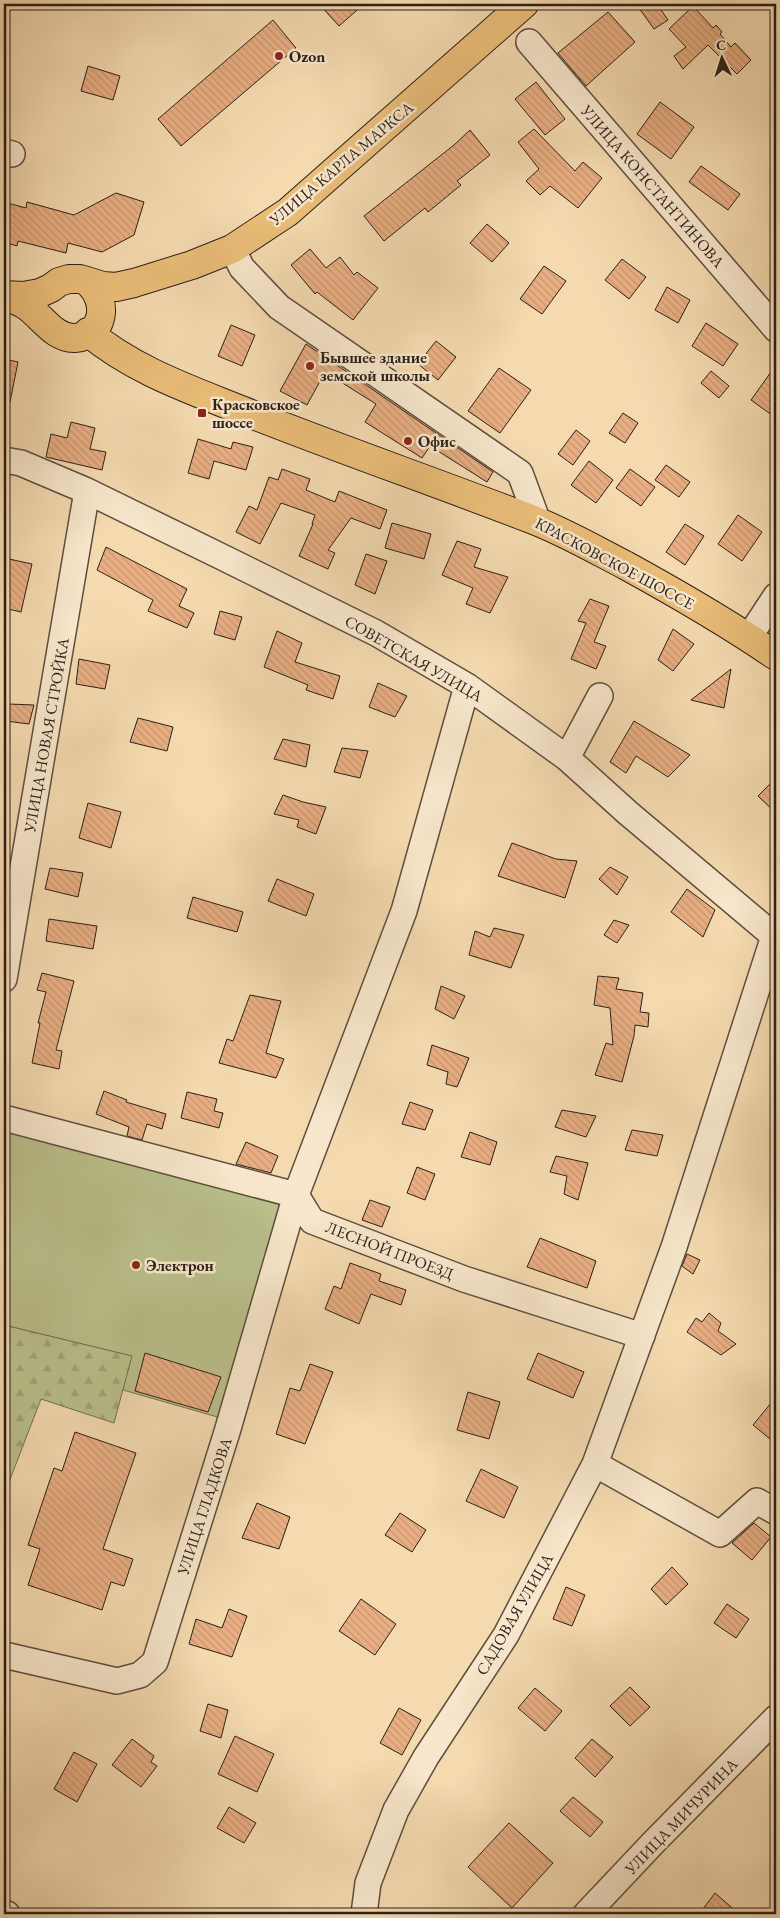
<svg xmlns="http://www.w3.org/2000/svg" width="780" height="1918" viewBox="0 0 780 1918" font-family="'EB Garamond',serif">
<defs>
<pattern id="forest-firs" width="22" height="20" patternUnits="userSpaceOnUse" patternTransform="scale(1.25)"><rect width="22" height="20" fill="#bac08c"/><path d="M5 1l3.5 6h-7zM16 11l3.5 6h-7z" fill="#a0a578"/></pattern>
<pattern id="building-back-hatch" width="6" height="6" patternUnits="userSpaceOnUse" patternTransform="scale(1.25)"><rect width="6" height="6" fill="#e9af83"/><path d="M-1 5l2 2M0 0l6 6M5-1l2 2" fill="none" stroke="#c89671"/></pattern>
</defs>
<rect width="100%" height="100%" fill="#f5dab0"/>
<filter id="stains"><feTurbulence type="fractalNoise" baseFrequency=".004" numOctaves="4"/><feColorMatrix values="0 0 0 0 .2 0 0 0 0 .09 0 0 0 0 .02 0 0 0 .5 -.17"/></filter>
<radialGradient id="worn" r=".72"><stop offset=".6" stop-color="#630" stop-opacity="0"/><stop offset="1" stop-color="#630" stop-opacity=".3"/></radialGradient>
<!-- grass -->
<path fill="#bac08c" stroke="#727052" d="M4,1127L288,1205L221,1418L123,1390L131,1356L4,1325Z"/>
<!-- forest -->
<path fill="url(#forest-firs)" stroke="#727052" d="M4,1325L132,1356L114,1423L41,1399L4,1495Z"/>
<!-- building -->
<path fill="url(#building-back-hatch)" stroke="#2b1f19" d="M319,4H364L339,26Z
M636,4H657L668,20L654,29Z
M693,6L713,28L716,25L722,32L720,34L731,47L735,43L751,60L737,74L708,45L683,69L674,56L686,47L669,29Z
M608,12L635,42L586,86L558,53Z
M273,20L296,48L181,146L158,119Z
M88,66L120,76L113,100L81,91Z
M536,82L565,119L545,135L515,99Z
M660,102L694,127L671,159L637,134Z
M534,129L575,171L583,162L602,178L578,208L550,186L540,195L526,181L539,169L518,142Z
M470,130L490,155L457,181L461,185L428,212L425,208L384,241L364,216L454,145Z
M701,166L740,194L728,210L689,182Z
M116,193L144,202L134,235L102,252L68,243L66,253L18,241L17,246L4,242V202L26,208L27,202L74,215Z
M487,224L509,243L492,262L470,243Z
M310,249L326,268L340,257L354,275L357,272L378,288L353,320L317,292L315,294L291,265Z
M622,259L646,277L629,299L605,280Z
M544,266L566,281L542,314L520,299Z
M667,287L690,300L678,323L655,310Z
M706,323L738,344L723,366L692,346Z
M231,325L255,335L242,366L218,356Z
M436,341L456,357L438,380L418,364Z
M306,344L493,472L487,482L430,446L422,458L365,422L376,404L325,372L307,405L280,391Z
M4,359L18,362L10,402H4Z
M776,365V418L751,400Z
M499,368L531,390L500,433L468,411Z
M711,371L729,386L719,398L701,383Z
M623,413L638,423L625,443L609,433Z
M71,422L95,428L90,449L106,452L102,470L46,457L51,434L67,438Z
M576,430L590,441L573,465L558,454Z
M198,439L231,449L233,442L253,447L246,470L214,461L209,479L188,473Z
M589,461L613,480L596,503L571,485Z
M666,465L690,482L679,497L655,480Z
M282,469L310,479L306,490L335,502L339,491L387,510L380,529L351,518L328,550L335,553L328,569L299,556L313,524H312L315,515L281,503L260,544L236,532L249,506L257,510L269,477L278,480Z
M630,469L655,487L641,506L616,488Z
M738,515L762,532L742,561L718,544Z
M392,523L431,534L424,559L385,548Z
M685,524L704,536L685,565L666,552Z
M457,541L481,549L474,567L508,577L490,613L466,604L473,588L442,575Z
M106,547L187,589L179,606L194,613L187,628L148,611L153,600L97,570Z
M366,554L387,561L375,594L355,585Z
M9,559L32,564L21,612L4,608V583Z
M590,599L609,606L594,642L606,646L596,669L571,659L586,623L578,621Z
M220,611L242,617L235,640L214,634Z
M673,629L694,644L673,671L658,660Z
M277,631L302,643L295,662L340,676L333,699L306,690L308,685L264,667Z
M79,659L110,665L105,689L76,684Z
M731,669L724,708L691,700Z
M378,683L407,696L395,717L369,707Z
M9,704L34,705L29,724L6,721Z
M138,718L173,727L167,751L130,742Z
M634,721L690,755L668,777L636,756L626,773L610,762Z
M283,739L310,745L306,767L274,759Z
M342,748L368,751L360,778L334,772Z
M776,778V813L758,796Z
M283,795L303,802L326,807L316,834L297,827L299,820L274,814Z
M88,803L121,812L111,848L79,838Z
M512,843L556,859L577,861L565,898L498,876Z
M610,867L628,877L617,895L599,879Z
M50,868L83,873L78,897L45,889Z
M277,879L314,894L306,916L268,901Z
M687,889L715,910L703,937L671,912Z
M193,897L243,912L237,932L187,918Z
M49,919L97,926L93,949L46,941Z
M614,920L629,925L617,943L604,935Z
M494,928L524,935L511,968L469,955L475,931L490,937Z
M42,973L74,981L56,1050L62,1051L59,1069L32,1063L40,1023H38L46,992L37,990Z
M598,976L619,978L616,989L643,993L640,1012L649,1013L648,1027L635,1025L634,1036L622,1082L595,1075L606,1043L613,1045L610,1008L594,1005Z
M441,986L465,996L454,1019L435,1009Z
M250,995L281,1001L266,1053L284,1059L276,1078L219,1063L227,1039L233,1041Z
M432,1045L469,1058L457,1087L446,1084L448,1072L427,1065Z
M104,1091L127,1100L126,1102L166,1114L162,1129L147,1124L142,1140L127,1136L129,1127L96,1114Z
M187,1092L217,1099L214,1111L223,1113L219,1128L181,1118Z
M410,1102L433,1110L425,1130L402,1124Z
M562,1110L596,1116L586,1137L555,1127Z
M632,1130L663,1135L657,1156L625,1150Z
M470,1132L497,1142L490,1165L461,1157Z
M246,1142L278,1156L271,1173L236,1164Z
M556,1156L588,1163L578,1200L564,1194L567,1176L550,1172Z
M417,1167L435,1174L425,1200L407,1193Z
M370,1200L390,1207L382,1227L362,1220Z
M540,1238L596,1261L587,1288L527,1267Z
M687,1254L700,1260L693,1274L682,1266Z
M350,1263L381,1274L379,1281L406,1290L401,1305L371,1294L359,1324L325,1309L334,1286L341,1289Z
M709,1313L721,1323L718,1331L736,1344L721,1355L687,1332L696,1318L702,1322Z
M145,1353L221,1377L208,1412L135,1391Z
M538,1353L584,1372L573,1398L527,1379Z
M310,1364L333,1372L305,1444L276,1434L290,1388L300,1391Z
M468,1392L500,1402L489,1439L457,1430Z
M776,1397V1444L753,1425Z
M75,1432L136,1453L103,1549L133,1559L124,1586L111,1582L102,1610L28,1585L40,1549L28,1545L54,1468L62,1471Z
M481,1469L518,1487L504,1518L466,1501Z
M257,1503L290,1517L279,1549L242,1538Z
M400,1513L426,1530L412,1552L385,1535Z
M754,1523L771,1537L752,1560L732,1543Z
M672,1567L688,1584L666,1605L651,1589Z
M566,1587L585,1595L572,1626L553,1619Z
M361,1599L396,1624L375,1655L339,1631Z
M727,1604L749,1619L736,1638L714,1623Z
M229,1609L247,1616L232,1657L189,1644L196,1619L222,1628Z
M630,1687L650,1707L630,1726L610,1706Z
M535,1688L562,1711L545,1731L518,1708Z
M208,1704L228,1710L221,1738L200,1731Z
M399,1708L421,1720L402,1755L380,1743Z
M235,1736L274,1754L257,1792L218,1774Z
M132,1739L154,1756L151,1762L157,1766L141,1787L112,1765Z
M592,1739L613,1757L595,1777L575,1758Z
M74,1752L97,1764L77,1802L54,1789Z
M573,1797L603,1822L590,1837L560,1811Z
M229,1807L256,1823L244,1843L217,1828Z
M509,1823L553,1863L512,1908L468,1867Z
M715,1893L739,1914H699Z"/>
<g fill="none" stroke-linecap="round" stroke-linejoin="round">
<!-- minor casing -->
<g stroke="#5e4e3f" stroke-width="28">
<path id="minor" d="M529,42L776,329
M4,152L12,154
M232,249L242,268L279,307L520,473L538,522
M4,460L21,463L87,491L218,555L376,633L467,686L567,758L628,813L774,936L674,1247L595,1464L506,1635L426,1757L396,1810L368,1883L364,1914
M749,637L776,596
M567,758L600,696
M4,979L87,491
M4,1118L296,1195L312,1221L464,1279L642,1336
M595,1464L720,1534L757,1501L776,1512
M4,1655L117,1681L140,1675L155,1662L227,1432L296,1195L404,911L467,686
M4,1914H7
M586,1914L653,1843L776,1718"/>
</g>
<!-- major casing -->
<g stroke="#2b1f19" stroke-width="30">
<path id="major" d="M4,295L23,296L40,293L51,288L59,282L69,279H80L103,286L116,287L134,283L192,265L232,249L288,212L524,4
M4,295C12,299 21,302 28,307C43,318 55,339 75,338C104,336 109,302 89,283
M88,332C133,370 189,389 241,410C339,449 438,483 536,521C566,533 596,550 625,565C676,593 728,623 776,656"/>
</g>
<!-- minor -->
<use href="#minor" stroke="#f8e7cc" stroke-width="25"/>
<!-- major -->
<use href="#major" stroke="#eabd78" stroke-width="28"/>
</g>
<!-- markers -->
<g fill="#8f2418" stroke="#f8e7cc" stroke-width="2">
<circle cx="279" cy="56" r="5"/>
<circle cx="310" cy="366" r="5"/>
<rect x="197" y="408" width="10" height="10" rx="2.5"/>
<circle cx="408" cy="441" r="5"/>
<circle cx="136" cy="1265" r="5"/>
</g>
<g text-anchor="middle" stroke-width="5" stroke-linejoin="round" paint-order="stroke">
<!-- poi labels -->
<g font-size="16" font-weight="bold" fill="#2b1f19" stroke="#f8e7cc" text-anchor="start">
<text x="289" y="62">Ozon</text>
<text x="320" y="363">Бывшее здание<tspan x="320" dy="18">земской школы</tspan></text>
<text x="212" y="410">Красковское<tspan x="212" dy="18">шоссе</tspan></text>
<text x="418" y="447">Офис</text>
<text x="146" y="1271">Электрон</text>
</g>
<!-- street labels -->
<g font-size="16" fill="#2b1f19" stroke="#f8e7cc">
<text transform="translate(341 163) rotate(-40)" y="6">УЛИЦА КАРЛА МАРКСА</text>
<text transform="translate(653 186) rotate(49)" y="6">УЛИЦА КОНСТАНТИНОВА</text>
<text transform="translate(615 563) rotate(28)" y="6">КРАСКОВСКОЕ ШОССЕ</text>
<text transform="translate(414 658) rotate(30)" y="6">СОВЕТСКАЯ УЛИЦА</text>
<text transform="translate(46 735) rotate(-80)" y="6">УЛИЦА НОВАЯ СТРОЙКА</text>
<text transform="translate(390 1250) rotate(21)" y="6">ЛЕСНОЙ ПРОЕЗД</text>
<text transform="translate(204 1506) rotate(-72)" y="6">УЛИЦА ГЛАДКОВА</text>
<text transform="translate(514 1614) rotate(-60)" y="6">САДОВАЯ УЛИЦА</text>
<text transform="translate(681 1816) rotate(-46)" y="6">УЛИЦА МИЧУРИНА</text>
</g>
</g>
<!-- margin -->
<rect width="780" height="1918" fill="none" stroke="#f5dab0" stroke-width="20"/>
<rect x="5" y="5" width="770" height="1908" fill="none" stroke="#2b1f19" stroke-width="2.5"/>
<rect x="10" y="10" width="760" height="1898" fill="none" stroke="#2b1f19"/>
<!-- north arrow -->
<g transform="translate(722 58) rotate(356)" stroke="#f8e7cc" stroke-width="4" paint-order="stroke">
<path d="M0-4L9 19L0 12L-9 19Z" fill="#2b1f19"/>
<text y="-8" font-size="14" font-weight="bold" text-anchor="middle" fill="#2b1f19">С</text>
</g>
<rect width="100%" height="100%" filter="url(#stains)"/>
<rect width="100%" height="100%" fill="url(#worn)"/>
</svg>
